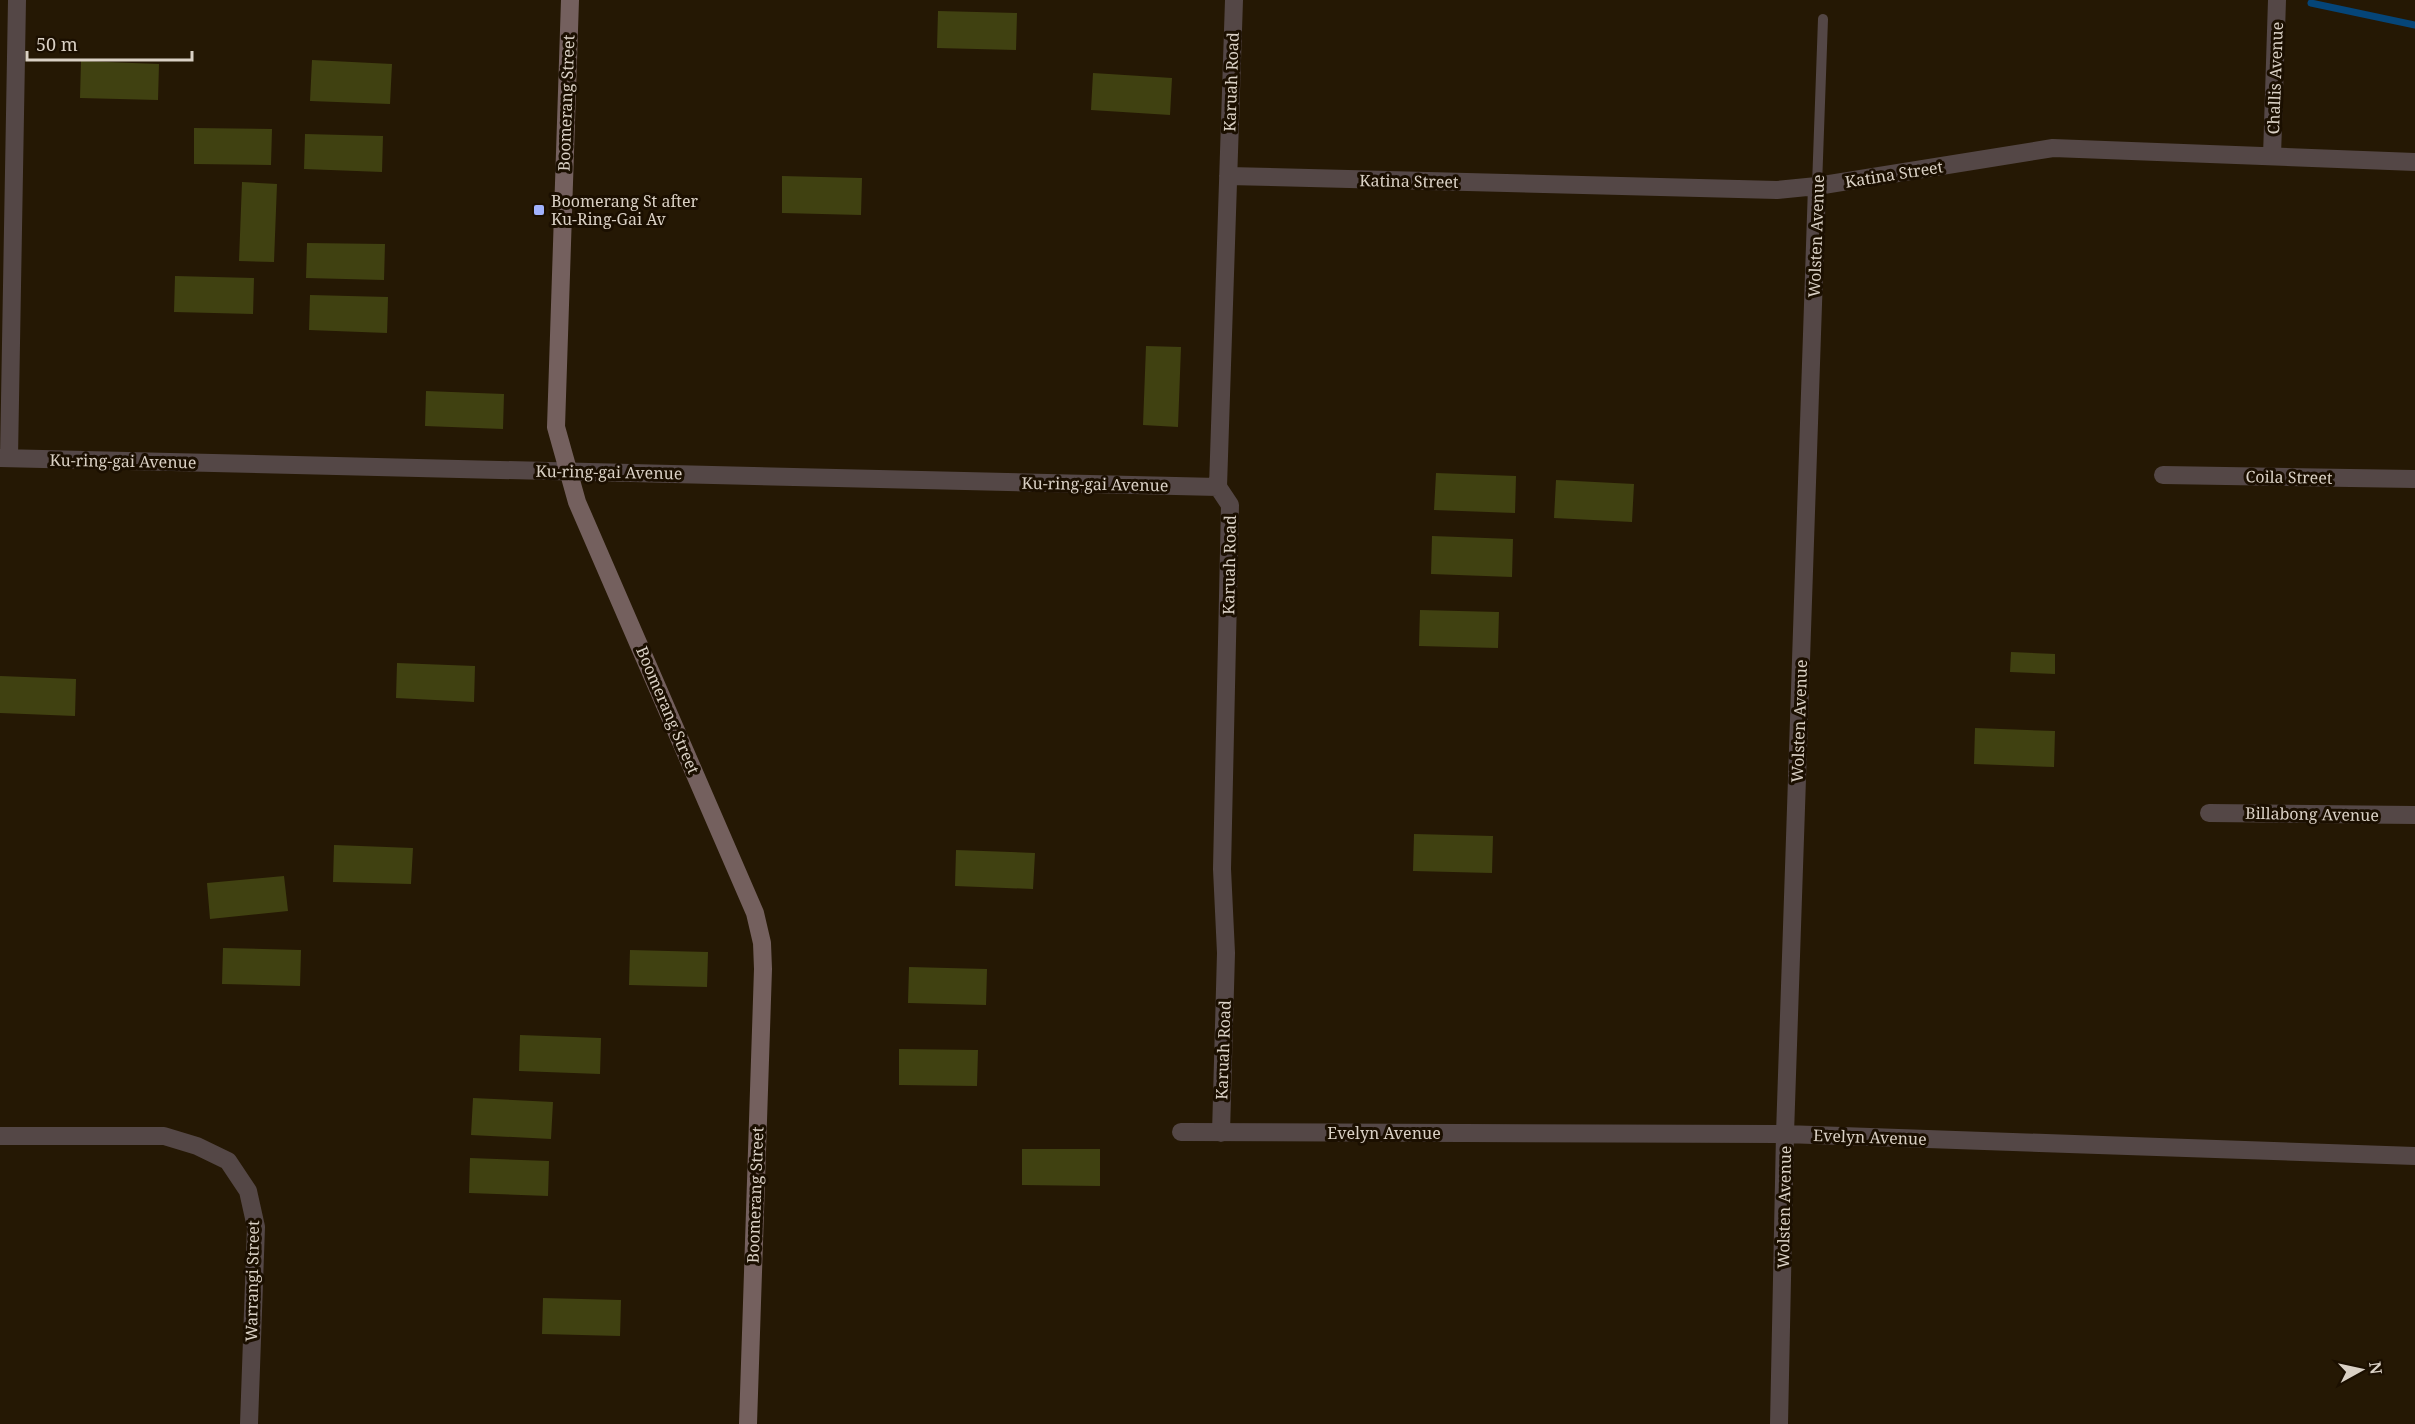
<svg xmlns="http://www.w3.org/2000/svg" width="2415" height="1424" viewBox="0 0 2415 1424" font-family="'Noto Serif',serif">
<rect width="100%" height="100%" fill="#251804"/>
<!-- green -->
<path fill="#404111" d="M938,11L1017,13L1016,50L937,48Z
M312,60L392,64L390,104L310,101Z
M81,61L159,64L158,100L80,98Z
M1093,73L1172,78L1170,115L1091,110Z
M194,128L272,129L271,165L194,164Z
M305,134L383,136L382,172L304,169Z
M782,176L862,178L861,215L782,213Z
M242,182L277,184L274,262L239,261Z
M307,243L385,244L384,280L306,278Z
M175,276L254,278L253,314L174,312Z
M310,295L388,297L387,333L309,330Z
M1146,346L1181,347L1178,427L1143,425Z
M426,391L504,394L503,429L425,426Z
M1436,473L1516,476L1515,513L1434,510Z
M1556,480L1634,484L1632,522L1554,518Z
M1432,536L1513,539L1512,577L1431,574Z
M1420,610L1499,612L1498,648L1419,646Z
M2011,652L2055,654V674L2010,672Z
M397,663L475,666L474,702L396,698Z
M0,676L76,679L75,716L0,713Z
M1975,728L2055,731L2054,767L1974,764Z
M1414,834L1493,836L1492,873L1413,871Z
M334,845L413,848L411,884L333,882Z
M956,850L1035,853L1033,889L955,886Z
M284,876L288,911L210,919L207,883Z
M223,948L301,950L300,986L222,984Z
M630,950L708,952L707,987L629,985Z
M909,967L987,969L986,1005L908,1003Z
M520,1035L601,1038L600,1074L519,1071Z
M899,1049L978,1050L977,1086L899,1085Z
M473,1098L553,1102L551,1139L471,1135Z
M1022,1149H1100V1186L1022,1185Z
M470,1158L549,1161L548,1196L469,1193Z
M543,1298L621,1300L620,1336L542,1334Z"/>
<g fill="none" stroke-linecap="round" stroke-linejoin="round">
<!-- stream -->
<path stroke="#054578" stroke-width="7" d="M2311,3L2415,25"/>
<!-- lane -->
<path stroke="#544746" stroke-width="10" d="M1817,186L1823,19"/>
<!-- street -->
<path stroke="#544746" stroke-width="18" d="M2272,156L2277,0
M1228,176L1777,190L1817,186L2053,148L2415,162
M0,458L1218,487
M9,458L17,0
M2163,475L2415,479
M2209,813L2415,815
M1181,1132L1785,1134L2415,1156
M1221,1133L1226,953L1222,869L1230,505L1218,487L1234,0
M0,1136H164L197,1146L228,1161L248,1191L256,1227L249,1424
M1779,1424L1785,1134L1817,186"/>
<!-- secondary -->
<path stroke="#74605e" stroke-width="18" d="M570,0L556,427L577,502L755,913L762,943L763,969L748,1424"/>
</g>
<!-- markers -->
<rect fill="#a1b2fd" stroke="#1b0f00" stroke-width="2" x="533" y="204" width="12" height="12" rx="3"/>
<g text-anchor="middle" stroke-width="6" stroke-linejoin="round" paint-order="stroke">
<!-- street labels -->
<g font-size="16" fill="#dad1c5" stroke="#1b0f00">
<text transform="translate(2275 78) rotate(-88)" y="6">Challis Avenue</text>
<text transform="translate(1231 82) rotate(-88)" y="6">Karuah Road</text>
<text transform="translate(566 103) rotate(-88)" y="6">Boomerang Street</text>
<text transform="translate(1894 174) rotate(-9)" y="6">Katina Street</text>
<text transform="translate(1409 181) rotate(1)" y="6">Katina Street</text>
<text transform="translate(1816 236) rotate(-88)" y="6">Wolsten Avenue</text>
<text transform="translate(123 461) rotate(1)" y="6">Ku-ring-gai Avenue</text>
<text transform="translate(609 472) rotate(1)" y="6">Ku-ring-gai Avenue</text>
<text transform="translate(2289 477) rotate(1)" y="6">Coila Street</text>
<text transform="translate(1095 484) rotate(1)" y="6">Ku-ring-gai Avenue</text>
<text transform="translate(1229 565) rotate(-89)" y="6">Karuah Road</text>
<text transform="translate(668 710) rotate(67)" y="6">Boomerang Street</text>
<text transform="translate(1799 721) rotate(-88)" y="6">Wolsten Avenue</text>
<text transform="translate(2312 814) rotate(1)" y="6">Billabong Avenue</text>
<text transform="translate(1223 1050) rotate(-88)" y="6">Karuah Road</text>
<text x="1384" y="1139">Evelyn Avenue</text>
<text transform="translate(1870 1137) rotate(2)" y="6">Evelyn Avenue</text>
<text transform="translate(755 1195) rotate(-88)" y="6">Boomerang Street</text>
<text transform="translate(1784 1207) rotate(-89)" y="6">Wolsten Avenue</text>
<text transform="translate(252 1281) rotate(-89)" y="6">Warrangi Street</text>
</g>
<!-- poi labels -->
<g font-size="16" fill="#dad1c5" stroke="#1b0f00" text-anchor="start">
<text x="551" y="207">Boomerang St after<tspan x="551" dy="18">Ku-Ring-Gai Av</tspan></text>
</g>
</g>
<!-- north arrow -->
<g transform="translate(2361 1370) rotate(82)" stroke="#1b0f00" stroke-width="4.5" paint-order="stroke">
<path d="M0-4.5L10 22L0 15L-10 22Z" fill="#dad1c5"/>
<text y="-9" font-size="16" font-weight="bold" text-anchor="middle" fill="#dad1c5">N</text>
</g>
<!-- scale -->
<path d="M27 51v9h165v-9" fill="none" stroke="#dad1c5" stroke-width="3"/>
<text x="36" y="51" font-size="18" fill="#dad1c5" stroke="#1b0f00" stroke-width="4.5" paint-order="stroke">50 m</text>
</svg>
